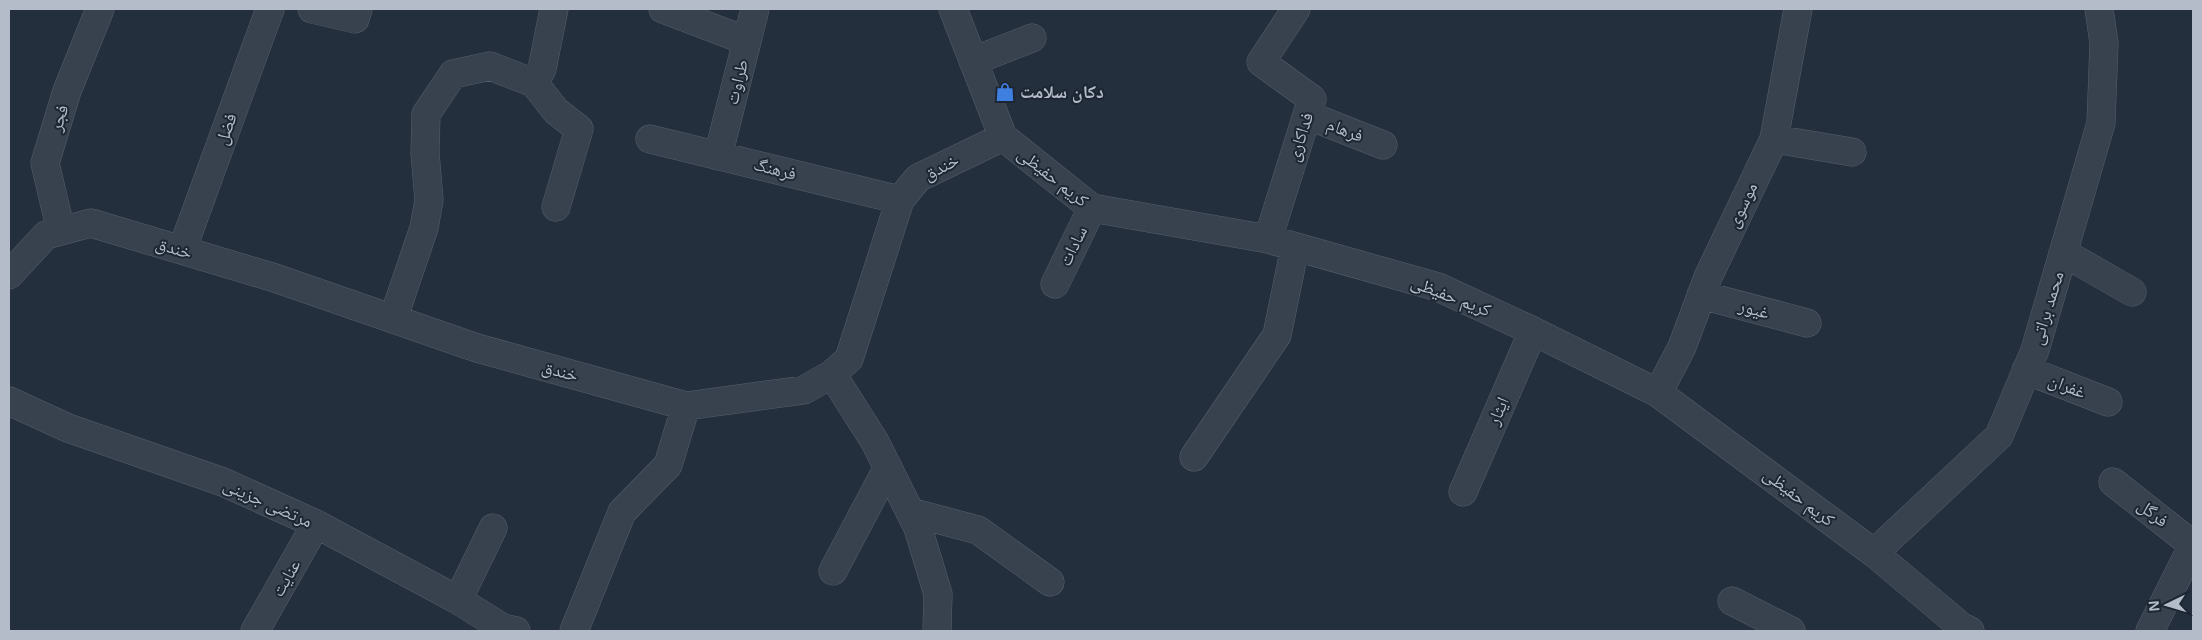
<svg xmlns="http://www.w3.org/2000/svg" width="2202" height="640" viewBox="0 0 2202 640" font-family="'Open Sans','Noto Naskh Arabic',sans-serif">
<rect width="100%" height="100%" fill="#242f3e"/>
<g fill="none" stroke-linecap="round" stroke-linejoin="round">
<!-- minor casing -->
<g stroke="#565f6c" stroke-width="29">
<path id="minor" d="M312,9L355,19L358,9
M663,9L747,41
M953,9L1003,137L1092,208L1268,239L1438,287L1533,331L1658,393L1874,553L1962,627L1970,631
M973,61L1032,38
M534,83L542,69L554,9
M1307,115L1383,145
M650,139L900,200
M1774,139L1852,152
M718,156L755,9
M61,231L45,163L67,91L100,9
M1268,239L1312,99L1261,62L1296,9
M182,250L270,9
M2064,253L2132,292
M9,275L46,235L91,223L275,278L477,348L686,406L804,390L832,374L849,359L900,200L918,178L1003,137
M1055,284L1092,208
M1701,295L1807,323
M393,319L424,228L429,200L425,153L426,114L453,74L490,66L534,83L556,111L579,129L556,207
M2026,370L2108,402
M832,374L875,442L918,528L938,594L937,631
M1658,393L1682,347L1708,277L1774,139L1798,9
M9,401L68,428L223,482L316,524L458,600L503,628L516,631
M1194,457L1277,335L1295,247
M2113,482L2193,545L2150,631
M1463,492L1533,331
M910,512L978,530L1050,582
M1874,553L1999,436L2035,350L2101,123L2104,43L2099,9
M833,571L888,467
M458,600L493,528
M1732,601L1791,631
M255,631L316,524
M574,631L622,512L668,465L686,406"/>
</g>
<!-- minor -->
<use href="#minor" stroke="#38414e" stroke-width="28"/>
</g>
<!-- icons -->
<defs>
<g id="shop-bare" transform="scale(1.5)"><path d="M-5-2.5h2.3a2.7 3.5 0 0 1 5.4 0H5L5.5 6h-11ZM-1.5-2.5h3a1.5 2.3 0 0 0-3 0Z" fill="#3f7fe0" stroke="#1d2633" stroke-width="2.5" paint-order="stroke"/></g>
</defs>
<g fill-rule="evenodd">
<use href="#shop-bare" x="1005" y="92"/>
</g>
<g text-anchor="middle" stroke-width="4" stroke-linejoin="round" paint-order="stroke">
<!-- street labels -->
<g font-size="18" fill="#b4bcc9" stroke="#1d2633">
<text transform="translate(737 82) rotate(-76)" y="6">طراوت</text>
<text transform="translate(59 118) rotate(-73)" y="6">فجر</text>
<text transform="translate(226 129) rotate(-70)" y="6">فضل</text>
<text transform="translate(1345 130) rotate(21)" y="6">فرهام</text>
<text transform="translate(1300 137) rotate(-72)" y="6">فداکاری</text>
<text transform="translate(941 167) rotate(-27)" y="6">خندق</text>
<text transform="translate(775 169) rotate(14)" y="6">فرهنگ</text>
<text transform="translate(1053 177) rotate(38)" y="6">کریم حفیظی</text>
<text transform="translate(1742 205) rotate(-64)" y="6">موسوی</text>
<text transform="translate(1073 246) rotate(-64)" y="6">سادات</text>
<text transform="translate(174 248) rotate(17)" y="6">خندق</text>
<text transform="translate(1451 296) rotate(21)" y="6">کریم حفیظی</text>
<text transform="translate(2047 308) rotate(-73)" y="6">محمد براتی</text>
<text transform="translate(1754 309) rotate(15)" y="6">غیور</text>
<text transform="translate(560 371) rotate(15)" y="6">خندق</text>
<text transform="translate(2067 386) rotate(21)" y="6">غفران</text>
<text transform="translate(1498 411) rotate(-66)" y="6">ایثار</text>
<text transform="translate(1799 497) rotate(37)" y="6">کریم حفیظی</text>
<text transform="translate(268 503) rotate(24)" y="6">مرتضی جزینی</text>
<text transform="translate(2153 513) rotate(38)" y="6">فرگل</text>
<text transform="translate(286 578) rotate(-60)" y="6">عنایت</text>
</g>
<!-- poi labels -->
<g font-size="18" font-weight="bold" fill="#b4bcc9" stroke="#1d2633" text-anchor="start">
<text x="1020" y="98">دکان سلامت</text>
</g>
</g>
<!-- border -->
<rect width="2202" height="640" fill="none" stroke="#b4bcc9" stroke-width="20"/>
<!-- north arrow -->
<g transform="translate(2167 605) rotate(265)" stroke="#1d2633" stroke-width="4" paint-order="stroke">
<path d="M0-4L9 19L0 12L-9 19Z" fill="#b4bcc9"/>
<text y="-8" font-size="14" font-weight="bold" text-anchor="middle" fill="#b4bcc9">N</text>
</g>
</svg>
